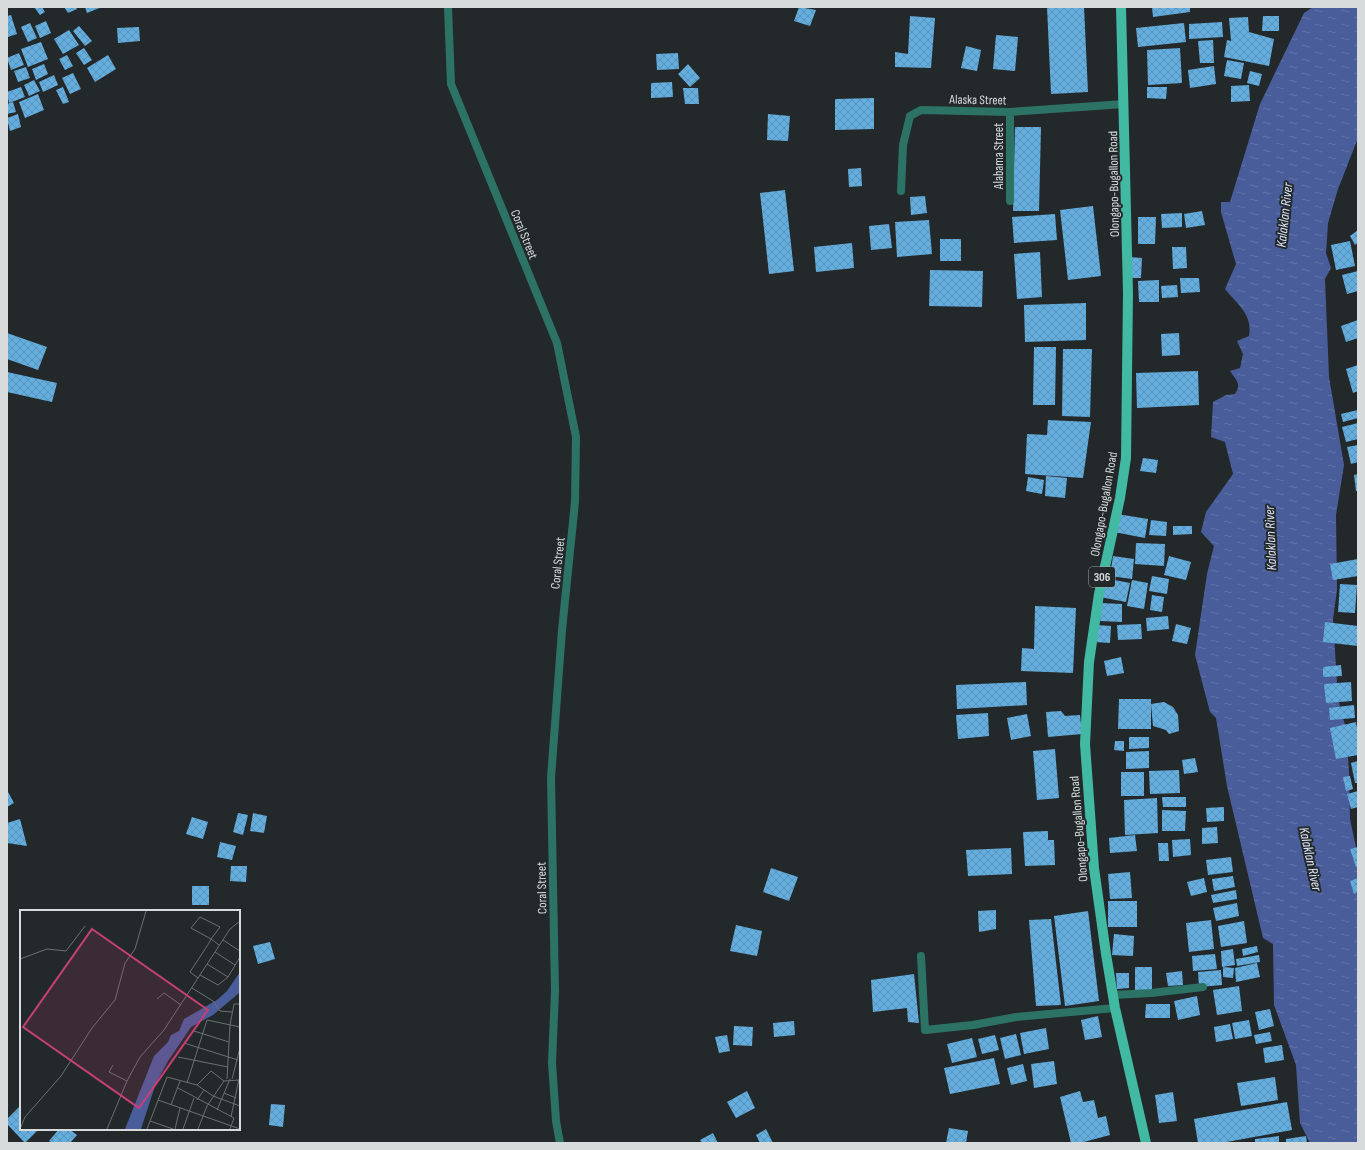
<svg xmlns="http://www.w3.org/2000/svg" width="1365" height="1150" viewBox="0 0 1365 1150" font-family="'Sofia Sans Condensed',sans-serif">
<defs>
<pattern id="water-ripples" width="26" height="14" patternUnits="userSpaceOnUse"><rect width="26" height="14" fill="#4a5d9b"/><path d="M2 4q2-2 4 0t4 0M15 11q2-2 4 0t4 0" fill="none" stroke="#6374a8"/></pattern>
<pattern id="building-cross-hatch" width="8" height="8" patternUnits="userSpaceOnUse"><rect width="8" height="8" fill="#64aedf"/><path d="M0 0l8 8M0 8l8-8" fill="none" stroke="#5b93b8"/></pattern>
</defs>
<rect width="100%" height="100%" fill="#23292a"/>
<!-- water -->
<path fill="url(#water-ripples)" d="M1313,7H1358V138L1338,189L1328,223L1326,253L1331,268L1325,279L1329,377L1344,465L1336,515L1337,590L1333,619L1338,699L1346,729L1349,772L1350,819L1358,857V1143H1310L1300,1123L1296,1065L1274,1005L1273,944L1263,938L1227,786L1216,718L1210,712L1195,655L1207,574L1214,546L1201,532L1206,512L1233,474L1225,442L1211,437L1213,402L1226,395L1235,394C1242,384 1236,380 1230,371L1240,368L1243,354L1237,341L1249,336C1253,315 1238,305 1225,289L1236,264L1221,212V202H1230L1260,104L1304,13Z"/>
<!-- building -->
<path fill="url(#building-cross-hatch)" d="M34,7H42L45,12L40,15Z
M64,7H76L77,9L68,13Z
M85,7H102L87,13Z
M799,7L816,10L810,26L794,21Z
M1047,7H1084L1088,92L1051,94Z
M1152,7H1190V12L1153,17Z
M11,15L17,34L8,37L7,16Z
M910,16L935,18L931,68L895,67V52L908,54Z
M1263,16H1279V31H1262Z
M1248,17L1249,32L1274,39L1269,66L1224,57L1227,40L1231,41L1229,18Z
M46,21L51,33L40,38L35,26Z
M1222,22L1223,37L1189,39V24Z
M30,23L37,38L28,42L21,27Z
M1184,23L1186,42L1138,47L1136,28Z
M79,26L92,41L85,46L73,31Z
M139,27L140,41L118,43L117,28Z
M69,30L79,45L63,54L54,39Z
M996,35L1018,37L1015,71L993,69Z
M1213,40L1214,63H1200L1198,41Z
M41,42L48,59L28,67L21,49Z
M966,46L981,50L977,71L961,68Z
M84,48L92,60L84,65L76,53Z
M1180,48L1182,83L1148,85L1147,50Z
M19,53L24,65L11,70L7,58Z
M678,53L679,69L657,70L656,54Z
M67,55L73,66L65,70L59,59Z
M108,55L116,69L95,82L87,68Z
M1227,60L1244,63L1241,79L1224,76Z
M44,64L48,74L36,80L32,69Z
M688,64L700,78L690,87L678,74Z
M1214,66L1216,84L1190,88L1188,70Z
M26,67L30,78L18,82L14,71Z
M1250,71L1262,74L1259,86L1247,83Z
M73,73L81,89L70,94L62,78Z
M54,75L58,85L43,92L39,82Z
M34,80L40,91L29,96L24,85Z
M672,82L673,97L651,98V83Z
M1249,85L1250,101L1231,102V86Z
M21,87L25,97L9,103L7,92Z
M63,87L69,102L63,104L56,90Z
M1147,87H1167L1166,99L1147,98Z
M683,88H698L699,104H685Z
M38,94L44,110L25,118L19,102Z
M874,98V129L835,130V99Z
M13,102L16,112L7,114V104Z
M18,114L21,127L10,131L7,118Z
M768,114L790,116L788,141L767,140Z
M1015,127H1041L1039,211H1013Z
M861,168L862,186L849,187L848,169Z
M785,190L794,271L769,274L760,193Z
M925,196L927,213L911,215L910,197Z
M1093,206L1101,276L1068,280L1060,210Z
M1202,211L1205,225L1186,228L1184,214Z
M1182,213V227L1162,228L1161,214Z
M1055,214L1057,240L1014,243L1012,217Z
M1138,217H1156L1155,244H1138Z
M929,220L932,254L897,257L895,222Z
M889,224L892,248L871,250L869,226Z
M1358,230V243L1355,245L1350,236Z
M940,239H961V261H940Z
M1350,241L1355,266L1336,270L1331,245Z
M852,243L854,268L816,272L814,247Z
M1172,247H1186L1187,268L1173,269Z
M1040,252L1042,297L1017,299L1014,254Z
M1130,257L1142,258L1141,278H1130Z
M930,270L983,271L982,307L929,306Z
M1358,271V291L1347,294L1342,275Z
M1180,278H1199L1200,292L1181,293Z
M1159,280V302H1139L1138,281Z
M1177,285L1178,297L1162,298L1161,286Z
M1086,303V340L1025,342L1024,305Z
M1358,320V338L1346,342L1341,326Z
M7,333L47,347L38,370L7,359Z
M1179,333L1180,355L1162,356L1161,334Z
M1034,347H1056L1055,405H1033Z
M1063,349H1092L1090,417L1062,416Z
M1358,365V391L1353,393L1346,369Z
M1198,371L1199,405L1137,408L1136,373Z
M7,372L57,383L52,402L7,392Z
M1358,410V418L1343,422L1341,414Z
M1048,420L1091,422L1083,478L1025,474L1027,434L1047,435Z
M1358,423V439L1346,442L1342,427Z
M1358,445V462L1351,464L1347,447Z
M1143,458L1158,460L1156,473L1140,471Z
M1358,474V491H1356L1354,475Z
M1046,476L1067,478L1065,498L1045,496Z
M1028,477L1044,480L1042,494L1026,491Z
M1117,514L1148,519L1145,538L1114,532Z
M1151,520L1167,522L1166,536L1149,535Z
M1173,526H1192V534L1173,535Z
M1136,543L1165,544L1164,566L1135,564Z
M1113,556L1134,559L1132,579L1110,576Z
M1169,556L1191,562L1186,580L1164,575Z
M1358,559V576L1333,580L1330,564Z
M1152,576L1169,579L1167,594L1149,591Z
M1104,578L1130,583L1126,602L1100,597Z
M1132,580L1148,583L1144,609L1127,606Z
M1340,584L1357,585L1355,613L1338,612Z
M1152,595L1164,597L1162,612L1150,610Z
M1101,603L1122,604V622L1100,621Z
M1035,606L1076,608L1073,673L1021,671L1022,648L1034,649Z
M1168,616L1169,629L1147,631L1146,618Z
M1325,622L1358,626V646L1323,642Z
M1141,624L1142,639L1118,640L1117,625Z
M1176,624L1191,628L1187,644L1172,641Z
M1096,625L1111,626L1110,643L1095,642Z
M1121,657L1124,673L1107,676L1104,661Z
M1341,665L1342,676L1323,677V667Z
M1026,682L1027,705L957,709L956,685Z
M1351,682L1352,701L1326,703L1324,684Z
M1119,699H1151V729H1118Z
M1164,702L1173,707L1178,715L1179,731L1169,734L1166,730L1153,726L1151,704Z
M1354,705L1355,718L1330,720L1329,708Z
M1061,711L1065,716L1080,715L1082,734L1048,737L1046,712Z
M988,713L989,736L958,739L956,715Z
M1027,714L1031,736L1011,740L1007,718Z
M1356,722L1358,735V755L1336,759L1330,728Z
M1129,737H1149V748L1129,749Z
M1115,741H1124V751L1114,750Z
M1055,749L1059,798L1037,800L1033,751Z
M1149,751V768L1126,769V752Z
M1195,758L1198,772L1184,774L1182,760Z
M1358,761V783H1355L1351,763Z
M1179,770L1180,793L1150,794L1149,771Z
M1121,772H1144V796H1121Z
M1350,776L1353,789L1346,791L1343,777Z
M7,790L14,803L7,807Z
M1358,791V807L1351,809L1347,794Z
M1162,797H1186V807H1163Z
M1157,798L1158,833L1125,835L1124,800Z
M1224,807V821L1207,822L1206,808Z
M1162,810L1186,811L1185,831H1162Z
M238,813L248,815L243,835L233,832Z
M253,813L267,816L264,833L250,831Z
M192,817L208,822L203,839L186,834Z
M20,819L27,846L7,843V823Z
M1217,827L1218,843L1202,844V828Z
M1048,831V840H1054L1055,865L1025,866L1023,832Z
M1135,835L1137,851L1110,853L1109,838Z
M1190,839L1191,855L1173,857L1172,840Z
M220,842L236,846L232,860L217,857Z
M1158,843H1168L1169,861H1159Z
M1358,847V866L1356,867L1350,849Z
M1011,848L1012,874L968,876L966,850Z
M1231,857L1233,872L1208,875L1206,860Z
M231,866H247L246,882L230,881Z
M771,868L798,877L789,901L763,892Z
M1130,872L1132,898L1110,899L1108,874Z
M1233,876L1235,887L1214,891L1212,879Z
M1204,878L1207,892L1191,896L1187,882Z
M1358,878V892L1354,894L1350,881Z
M192,886H209V905H192Z
M1236,890L1237,899L1213,903L1211,895Z
M1108,901H1137V927H1108Z
M1237,903L1239,916L1216,921L1213,908Z
M996,910V929L979,932L978,911Z
M1088,911L1099,1001L1065,1006L1054,916Z
M1051,919L1061,1005L1036,1006L1029,920Z
M1211,920L1214,949L1189,952L1186,923Z
M1244,921L1247,943L1221,947L1218,926Z
M736,925L762,931L757,956L730,951Z
M1114,934L1134,936L1133,956L1112,955Z
M270,942L275,959L258,964L253,946Z
M1257,946L1258,952L1243,956L1242,949Z
M1233,949L1235,965L1222,967L1221,951Z
M1215,954L1217,969L1193,971L1192,956Z
M1259,955L1260,962L1237,966L1236,959Z
M1257,963L1260,977L1236,982L1235,968Z
M1135,967H1152V992L1135,993Z
M1223,967L1234,968L1233,978L1223,977Z
M1221,970L1222,985L1199,987L1198,972Z
M1182,971L1183,985L1168,986L1166,973Z
M1116,973H1129V988L1117,989Z
M914,974L919,1023L908,1022L907,1008L873,1012L871,980Z
M1239,986L1242,1011L1217,1015L1213,990Z
M1197,996L1200,1015L1178,1020L1174,1001Z
M1146,1004H1170V1018H1145Z
M1270,1009L1274,1026L1259,1030L1255,1012Z
M1098,1016L1102,1037L1085,1040L1081,1020Z
M1249,1020L1252,1036L1235,1039L1232,1023Z
M794,1021L795,1035L774,1037L773,1023Z
M1230,1024L1233,1039L1216,1042L1214,1027Z
M734,1026L753,1027L752,1046L733,1045Z
M1046,1028L1049,1049L1024,1054L1020,1033Z
M1270,1032L1272,1041L1256,1044L1254,1035Z
M1016,1034L1021,1055L1005,1059L1000,1038Z
M727,1035L730,1051L719,1053L715,1037Z
M995,1035L999,1050L982,1054L978,1039Z
M972,1038L977,1057L952,1063L947,1044Z
M1282,1045L1284,1060L1265,1063L1263,1048Z
M994,1058L1000,1084L950,1094L944,1068Z
M1054,1061L1057,1084L1034,1088L1031,1064Z
M1023,1064L1027,1081L1011,1085L1007,1068Z
M1275,1077L1278,1100L1241,1106L1237,1083Z
M747,1091L755,1108L736,1118L727,1102Z
M1080,1091L1083,1102L1094,1100L1098,1118L1106,1116L1110,1135L1080,1143H1071L1060,1097Z
M1173,1092L1177,1121L1159,1123L1155,1095Z
M1287,1102L1292,1130L1221,1143H1198L1194,1119Z
M271,1104L285,1105L283,1127L269,1125Z
M20,1106L21,1129H39L25,1143L7,1124V1119Z
M949,1128L968,1131L966,1143H946Z
M59,1129H69L77,1135L70,1143H52L49,1141Z
M766,1129L773,1143H760L756,1135Z
M713,1133L718,1143H702L700,1140Z
M1279,1136V1143H1255V1139Z
M1306,1136L1307,1143H1286V1139Z"/>
<g fill="none" stroke-linecap="round" stroke-linejoin="round">
<!-- street -->
<path stroke="#2d7365" stroke-width="8" d="M448,7L451,84L557,343L576,437L575,502L562,630L551,778L555,991L552,1063L556,1121L560,1143
M1010,112V201
M901,191L903,145L910,116L921,110L1010,112L1124,104
M921,956L925,1030L973,1025L1016,1017L1115,1008
M1113,995L1151,993L1203,987"/>
<!-- primary -->
<path stroke="#42b9a2" stroke-width="10" d="M1121,7L1128,293L1126,458L1120,498L1099,594L1089,662L1085,744L1094,868L1106,954L1115,1008L1146,1143"/>
</g>
<g text-anchor="middle" stroke-width="4" stroke-linejoin="round" paint-order="stroke">
<!-- shield labels -->
<rect fill="#23292a" stroke="#a2a6a7" stroke-width="1" x="1089" y="567" width="26" height="20" rx="3"/>
<g font-size="12" font-weight="bold" fill="#d8dbdc">
<text x="1102" y="581">306</text>
</g>
<!-- street labels -->
<g font-size="13" fill="#d8dbdc" stroke="#23292a">
<text transform="translate(978 99) rotate(1)" y="5">Alaska Street</text>
<text transform="translate(998 156) rotate(-90)" y="5">Alabama Street</text>
<text transform="translate(1113 184) rotate(-91)" y="5">Olongapo-Bugallon Road</text>
<text transform="translate(525 234) rotate(68)" y="5">Coral Street</text>
<text transform="translate(1103 504) rotate(-80)" y="5">Olongapo-Bugallon Road</text>
<text transform="translate(557 563) rotate(-84)" y="5">Coral Street</text>
<text transform="translate(1078 829) rotate(-95)" y="5">Olongapo-Bugallon Road</text>
<text transform="translate(541 888) rotate(-91)" y="5">Coral Street</text>
</g>
<!-- water labels -->
<g font-size="14" font-style="italic" fill="#dde4f7" stroke="#23292a">
<text transform="translate(1284 215) rotate(-84)" y="5">Kalaklan River</text>
<text transform="translate(1270 538) rotate(-92)" y="5">Kalaklan River</text>
<text transform="translate(1311 859) rotate(78)" y="5">Kalaklan River</text>
</g>
</g>
<!-- overview -->
<g transform="translate(20 910)">
<rect width="220" height="220" fill="#23292a"/>
<path d="M220,62L219,83L193,105L171,117L148,151L136,173L121,219H105L134,146L148,132L151,125L159,121L164,109L197,90L207,81Z" fill="#4a5d9b"/>
<path fill="none" stroke="#6b7071" stroke-width="1" d="M203,30L220,41M195,42L215,55M0,49L27,39L46,41L65,16M187,54L208,67M180,65L198,75L208,67L220,47M178,68L170,62L189,33L191,29L200,17L180,7L171,18L191,29L199,35M172,78L193,91L200,101L212,102M137,89L144,83L161,95M174,121L209,132M164,133L218,150M158,147L208,157M93,155L89,162L107,171M207,169L210,115L214,94H220M212,169L220,138M167,173L187,110L220,117M177,175L191,161L204,171M158,178L214,208L210,219M204,183L216,188M138,190L220,219M177,190L184,180M151,195L160,171M197,200L210,169M211,207L219,169M130,211L153,219M0,219L5,207L41,166L72,118L95,90L105,53L115,39L126,1M87,219L107,171L120,147L144,120L210,19L220,11M127,219L147,167L177,175L193,186L220,196M155,219L160,198M163,219L174,188M178,219L187,196L204,171L220,170"/>
<path fill="#c63f75" fill-opacity="0.15" stroke="#c63f75" stroke-width="2" d="M72,19L188,100L119,198L3,117Z"/>
<rect width="220" height="220" fill="none" stroke="#d8dbdc" stroke-width="2"/>
</g>
<!-- border -->
<rect width="1365" height="1150" fill="none" stroke="#d8dbdc" stroke-width="16"/>
</svg>
